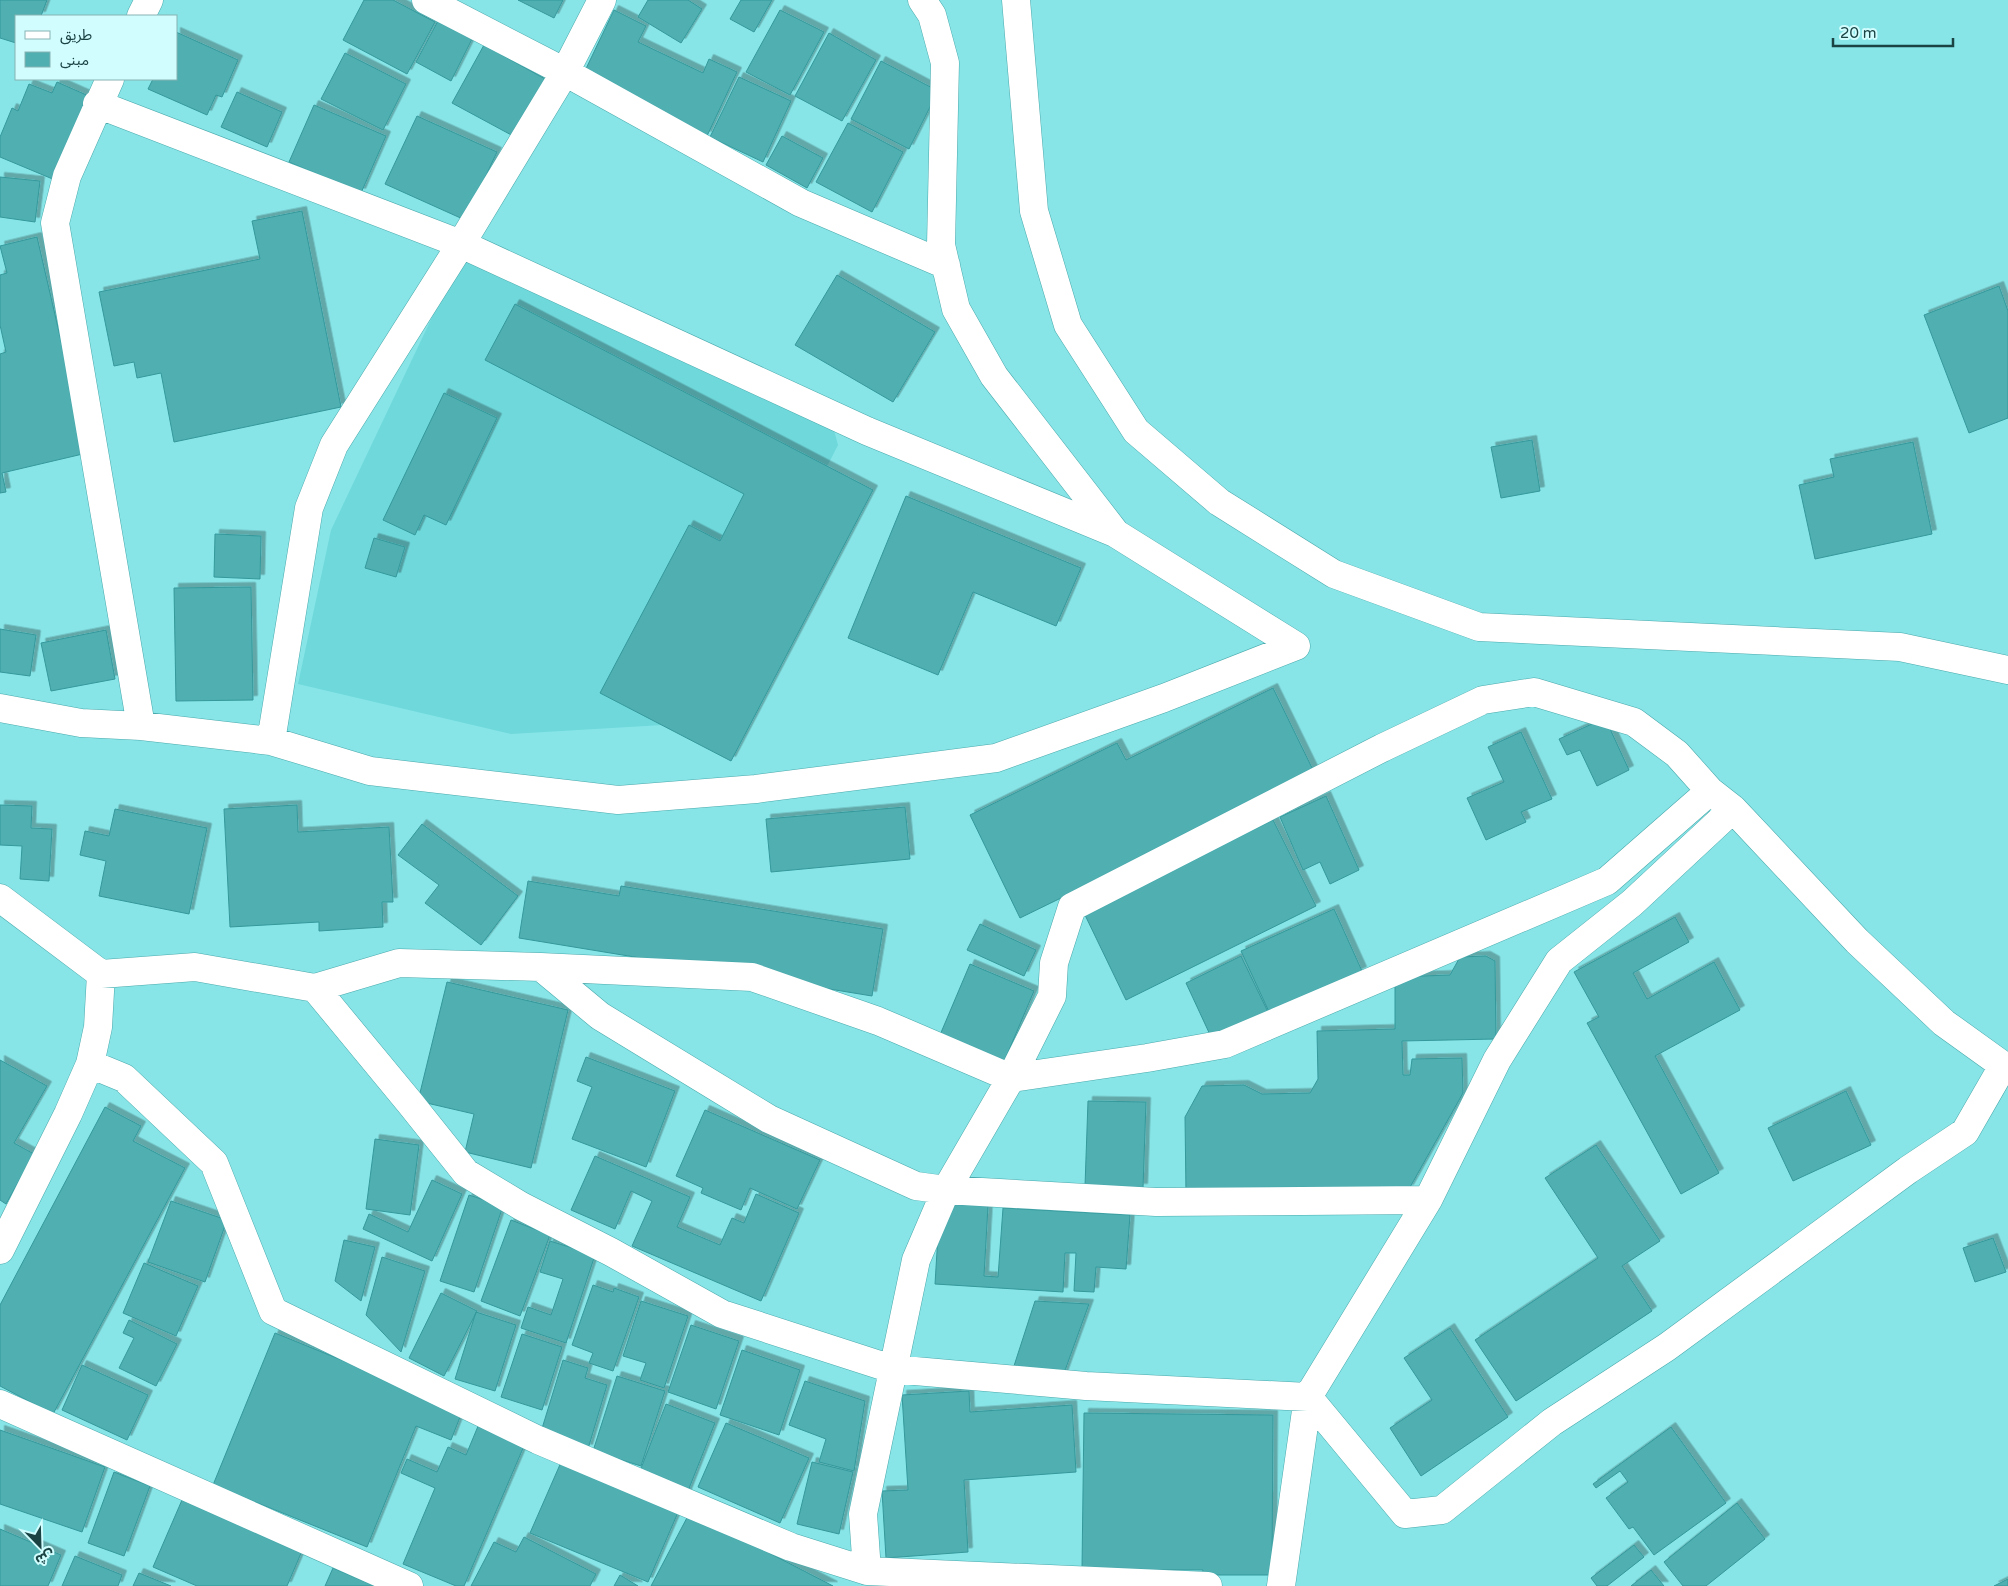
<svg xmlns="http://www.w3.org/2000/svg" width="2008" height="1586" viewBox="0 0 2008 1586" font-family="'Varela Round','Noto Sans Arabic',sans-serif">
<defs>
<filter id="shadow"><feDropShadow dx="4.5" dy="-4.5" stdDeviation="0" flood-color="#0004"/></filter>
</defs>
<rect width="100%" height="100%" fill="#87e5e7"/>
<!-- built -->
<path fill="#6fd8db" d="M464,250L832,423L838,445L696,723L511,734L298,684L331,530Z"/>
<!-- building -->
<path fill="#4fafb1" stroke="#35989b" filter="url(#shadow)" d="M0,0H47L41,16H16V43L0,38Z
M364,0H393L435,22L407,74L343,40Z
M518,0H563L554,18Z
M648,0H688L702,9L681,43L638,17Z
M741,0H772L754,32L730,19Z
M614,10L646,26L638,42L703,73L709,59L737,72L707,136L582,77Z
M780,10L824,32L790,95L746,72Z
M439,19L473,37L451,81L416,62Z
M176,32L238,60L222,97L216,95L207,115L148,89L153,79H176Z
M829,33L876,60L842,121L795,96Z
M484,45L547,80L515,137L452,103Z
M345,53L406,84L383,130L321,99Z
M881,61L938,91L909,149L851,119Z
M739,77L791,101L763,162L710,137Z
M57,82L91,97L55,180L0,157V137L12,108L18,111L29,84L52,93Z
M237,92L282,112L267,147L221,127Z
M314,105L386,136L361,193L289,162Z
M417,116L497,152L465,220L385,184Z
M848,123L903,152L872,212L816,182Z
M782,136L823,158L807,188L766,165Z
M0,177L40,181L35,222L0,217Z
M302,211L341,407L174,442L161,373L137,378L134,362L114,366L99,292L260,259L252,221Z
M37,237L87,453L2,473L6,492L0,493V354L6,352L0,325V275L7,273L0,246Z
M837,275L935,332L893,402L795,345Z
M1999,286L2008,311V418L1969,433L1924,315Z
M515,304L873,490L731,761L600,693L689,525L720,541L744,494L485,360Z
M444,393L497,418L446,525L424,515L415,535L383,520Z
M1532,440L1540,491L1501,498L1491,447Z
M1913,442L1932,534L1815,559L1799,485L1834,477L1830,459Z
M906,496L1081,568L1056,626L973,592L938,675L848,638Z
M215,534L261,536L260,579L214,577Z
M374,538L405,547L396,577L365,568Z
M251,587L253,700L176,701L174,588Z
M0,629L36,635L30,676L0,672Z
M106,630L115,679L51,691L41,643Z
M1273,688L1315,774L1020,918L970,815L1117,743L1126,760Z
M1605,718L1629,770L1597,786L1580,750L1567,755L1559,739Z
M1521,732L1552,799L1521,812L1526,822L1486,840L1467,798L1504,782L1488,747Z
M1326,796L1359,870L1330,884L1320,862L1303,870L1280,817Z
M0,805L32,806L31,828L52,829L49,881L20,879L22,846L0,845Z
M297,805L298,832L389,827L393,902H382L383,927L319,931V922L230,927L224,809Z
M905,807L910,859L771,872L766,819Z
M115,809L207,828L189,914L99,896L106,861L80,855L85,831L109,836Z
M1273,820L1316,906L1126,1000L1084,913Z
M422,824L518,896L481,945L425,903L439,885L398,855Z
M528,881L619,896L621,886L883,929L872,996L519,938Z
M1334,909L1362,971L1270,1014L1241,951Z
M1675,917L1689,942L1633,973L1647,999L1714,962L1740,1010L1655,1056L1719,1173L1681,1194L1587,1023L1599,1017L1574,972Z
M980,924L1036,950L1024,976L967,950Z
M1241,956L1268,1012L1212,1039L1186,983Z
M1486,956L1495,961L1496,1039L1402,1041L1403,1075H1410L1412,1059L1462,1058L1463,1093L1409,1189L1186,1194L1185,1117L1202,1086L1244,1085L1262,1094L1310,1093L1318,1079L1317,1031L1395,1029V977L1450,975L1460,957Z
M970,964L1034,991L1001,1069L937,1042Z
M447,982L568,1010L531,1168L465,1152L474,1114L418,1101Z
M586,1057L675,1091L646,1167L572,1139L592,1087L577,1081Z
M0,1060L47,1086L14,1143L34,1154L6,1204L0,1200Z
M1846,1091L1871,1145L1793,1181L1768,1128Z
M1088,1101L1146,1102L1143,1188L1085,1186Z
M105,1107L141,1126L133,1141L185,1168L53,1414L0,1386V1305Z
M705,1110L820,1160L797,1209L750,1188L741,1210L701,1193L703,1188L676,1176Z
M375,1139L419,1145L410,1215L366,1209Z
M1596,1145L1660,1241L1622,1266L1652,1311L1516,1401L1475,1340L1598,1258L1545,1178Z
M595,1156L690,1197L677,1227L720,1245L732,1218L744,1223L756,1194L799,1213L761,1301L632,1246L652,1201L631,1191L615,1229L571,1210Z
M432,1180L462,1194L432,1261L363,1229L369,1214L408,1232Z
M469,1195L503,1206L474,1292L440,1281Z
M171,1201L227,1220L205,1282L148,1262Z
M940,1203L988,1206L984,1276L998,1277L1003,1208L1130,1215L1126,1269L1096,1267L1094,1292L1074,1291L1076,1253H1065L1063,1292L935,1284Z
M511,1220L550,1235L520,1316L481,1301Z
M1993,1238L2006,1272L1975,1282L1963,1248Z
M344,1240L375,1247L361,1301L335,1281Z
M550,1241L595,1255L566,1343L521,1328L528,1307L551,1315L563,1279L540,1272Z
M382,1257L425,1271L401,1352L366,1315Z
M144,1263L198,1286L176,1336L123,1313Z
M593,1285L613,1292L614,1288L639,1297L613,1371L589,1363L593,1353L572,1345Z
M441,1293L477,1311L444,1376L409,1358Z
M641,1301L688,1316L664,1388L640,1380L646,1363L623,1356Z
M1035,1301L1089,1304L1063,1376L1013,1369Z
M476,1312L516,1325L495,1391L455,1379Z
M129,1320L177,1344L156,1386L119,1368L134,1338L123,1333Z
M691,1325L739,1341L716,1409L668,1392Z
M1450,1328L1508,1417L1421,1476L1390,1428L1432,1400L1404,1358Z
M275,1333L386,1378L385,1381L462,1412L451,1440L416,1426L367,1547L213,1485Z
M522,1334L562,1347L542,1410L501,1397Z
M742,1350L800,1370L779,1435L720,1415Z
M563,1360L588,1368L585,1378L607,1385L588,1449L540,1435Z
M82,1365L148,1395L127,1440L62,1410Z
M617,1376L665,1391L641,1466L593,1451Z
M805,1381L865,1401L854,1471L819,1462L826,1439L789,1425Z
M969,1391L970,1412L1072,1405L1076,1472L964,1480L968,1552L886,1558L882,1491L908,1490L902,1395Z
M666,1404L715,1423L686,1496L638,1476Z
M1084,1413L1273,1415L1272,1575H1202L1203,1570L1082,1569Z
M481,1419L527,1439L464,1586H456L403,1564L435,1488L401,1473L407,1459L437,1472L448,1447L466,1455Z
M726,1423L809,1458L780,1523L698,1487Z
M1671,1427L1726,1503L1654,1555L1633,1527L1629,1529L1606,1498L1628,1482L1620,1471L1596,1488L1593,1484Z
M0,1430L105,1467L82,1532L0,1504Z
M562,1460L679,1510L648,1582L530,1533Z
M812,1462L853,1472L839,1534L797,1524Z
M114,1472L150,1486L124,1556L88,1543Z
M182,1500L302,1551L287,1586H197L153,1567Z
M1737,1503L1765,1539L1706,1586H1683L1664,1562Z
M690,1512L833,1586H651Z
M0,1529L61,1555L48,1586H0Z
M524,1537L596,1574L590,1586H471L494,1542L516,1552Z
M1634,1545L1644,1557L1607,1586H1597L1591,1578Z
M75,1556L122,1575L118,1586H62Z
M333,1568L375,1586H325Z
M1651,1570L1664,1586H1631Z
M139,1573L171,1586H133Z
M620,1575L638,1586H614Z
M2008,1579V1586H1994Z"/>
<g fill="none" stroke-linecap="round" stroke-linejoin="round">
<!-- street casing -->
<g stroke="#49a9ac" stroke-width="29">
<path id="street" d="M426,0L565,72L801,203L946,265
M922,0L932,15L945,63L941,245L956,309L994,376L1114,531
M141,16L149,0
M110,79L67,176L55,223L141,726
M97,104L461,244L867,431L1115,533L1296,646
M0,708L81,723L141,726L271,741L370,771L618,800L756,789L996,758L1164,698L1296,646
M271,741L309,508L334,445L461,244L565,72L602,0
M0,898L101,974L195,967L315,988L399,963L541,967L752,977L878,1021L1011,1078L1147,1058L1225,1044L1607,881L1710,791
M541,967L600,1016L769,1119L916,1186L946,1190L1156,1202L1428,1200
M315,988L410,1103L466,1173L521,1206L611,1252L722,1314L892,1369L1086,1386L1308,1397L1405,1514L1442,1510L1552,1422L1667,1347L1908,1170L1965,1132L2003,1066
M90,1064L124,1078L214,1163L273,1311L538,1440L791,1547L867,1571L1208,1586
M0,1250L68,1114L90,1064L98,1027L101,974
M0,1404L409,1586
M867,1571L863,1514L916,1260L946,1190L1011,1078L1052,996L1054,963L1072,907L1382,748L1483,700L1534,692L1634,722L1677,754L1710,791L1733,809L1857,941L1944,1023L2008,1069
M1281,1586L1308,1397L1428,1200L1497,1060L1559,961L1632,903L1733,809"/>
</g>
<!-- secondary casing -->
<g stroke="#49a9ac" stroke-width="29">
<path id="secondary" d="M1016,0L1034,211L1068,325L1136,431L1219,502L1334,574L1479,627L1900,647L2008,670"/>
</g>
<!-- street -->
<use href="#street" stroke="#fff" stroke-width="28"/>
<!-- secondary -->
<use href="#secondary" stroke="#fff" stroke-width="28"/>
</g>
<!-- legend -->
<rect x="15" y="15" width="162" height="65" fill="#d1fdfe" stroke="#88b3b4"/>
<rect x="25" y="31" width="25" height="8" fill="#ffffff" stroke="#88b3b4"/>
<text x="60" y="40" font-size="15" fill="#1b4344">طريق</text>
<rect x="25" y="52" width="25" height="15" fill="#4fafb1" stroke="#88b3b4"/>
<text x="60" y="65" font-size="15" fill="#1b4344">مبنى</text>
<!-- north arrow -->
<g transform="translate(40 1546) rotate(157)" stroke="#d1fdfe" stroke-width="4" paint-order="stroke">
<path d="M0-4L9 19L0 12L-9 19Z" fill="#1b4344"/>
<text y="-8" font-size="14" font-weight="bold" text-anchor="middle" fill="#1b4344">ش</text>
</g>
<!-- scale -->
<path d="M1833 38v8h120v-8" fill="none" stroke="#1b4344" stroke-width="2.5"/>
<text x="1840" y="38" font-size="15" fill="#1b4344" stroke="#d1fdfe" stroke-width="4" paint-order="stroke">20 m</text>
</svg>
